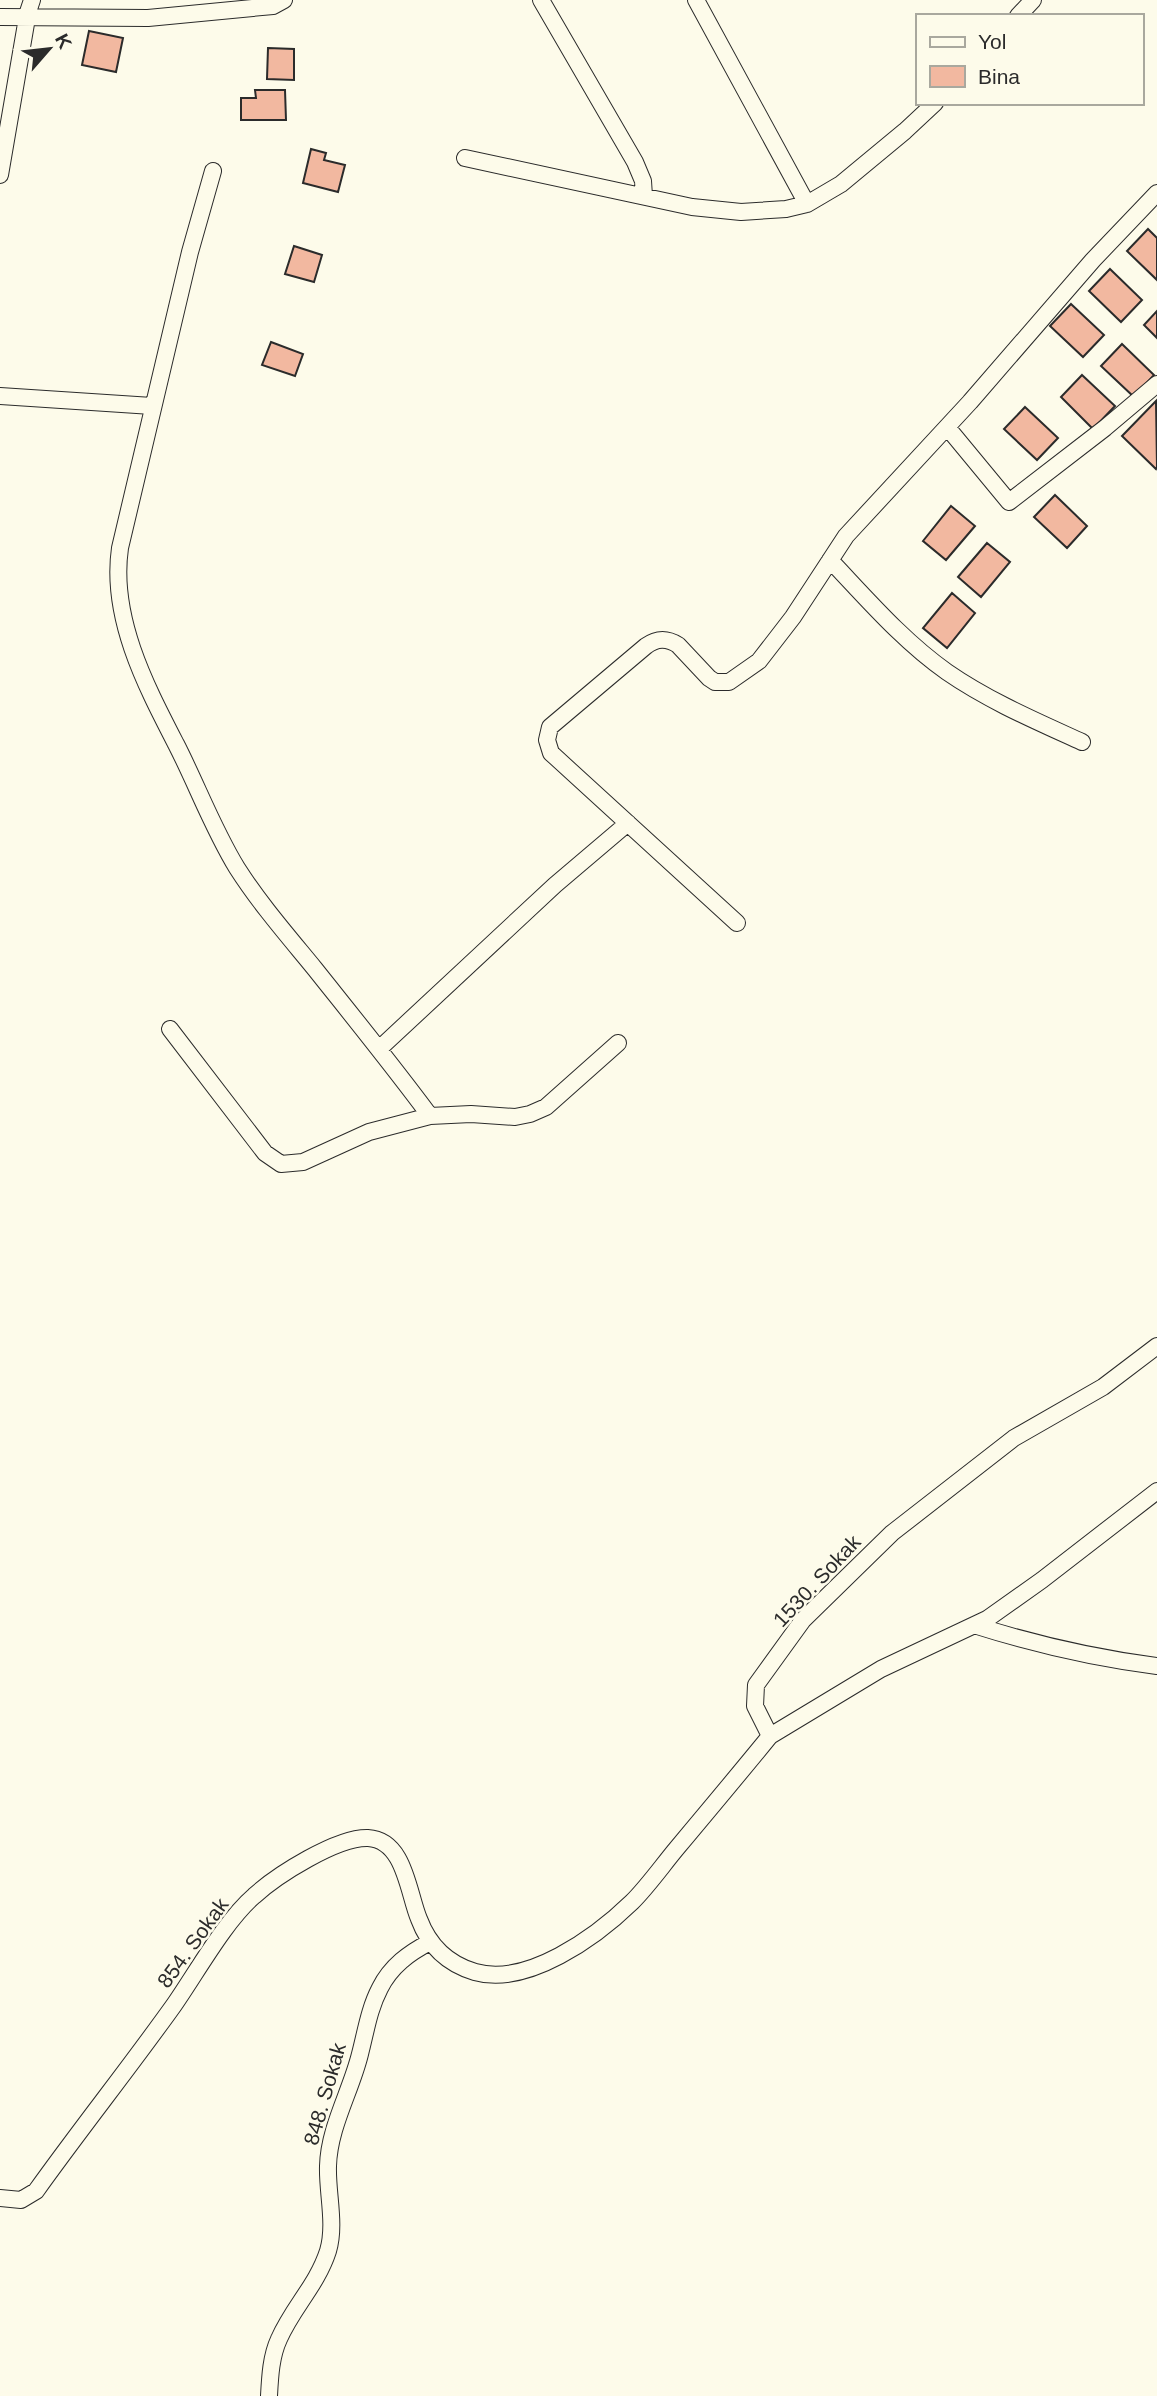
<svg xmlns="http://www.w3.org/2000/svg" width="1157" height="2396" viewBox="0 0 1157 2396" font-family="Helvetica,sans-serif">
<rect width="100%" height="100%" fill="#fdfbea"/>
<!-- building -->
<path fill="#f2b8a0" stroke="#2b2b2b" stroke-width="2" d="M89,31L123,38L116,72L82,65Z
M268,48L294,49V80L267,79Z
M255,90H285L286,120H241V98H256Z
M311,149L326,153L324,160L345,165L338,192L303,183Z
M1148,229L1157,238V280L1127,251Z
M294,246L322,255L314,282L285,274Z
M1110,269L1142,300L1121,322L1089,291Z
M1071,304L1104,335L1083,357L1050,326Z
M1157,311V338L1144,325Z
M271,342L303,354L295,376L262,365Z
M1122,344L1154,375L1134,397L1101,366Z
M1082,375L1115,406L1093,429L1061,397Z
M1156,401L1157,467L1156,469L1122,436Z
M1025,407L1058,438L1037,460L1004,429Z
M1055,495L1087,526L1067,548L1034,517Z
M951,506L975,526L946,560L923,541Z
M987,543L1010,562L981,597L958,577Z
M952,593L975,613L947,648L923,628Z"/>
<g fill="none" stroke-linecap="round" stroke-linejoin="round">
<!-- minor casing -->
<g stroke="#2b2b2b" stroke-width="18">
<path id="minor" d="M541,0L635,162L643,181L644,196
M696,0L807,204
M1018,16L1033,0
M0,17L148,18L273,6L284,0
M465,158L692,207L741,212L786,209L807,204L841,184L905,131L935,103
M213,171L190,252L120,548C110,617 145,684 176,744C197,785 213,829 237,868C260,904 288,936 315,969C354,1018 393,1066 430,1116
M0,175L28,12L32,0
M0,396L152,406
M947,427L1009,502L1105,428L1157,384
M830,560C867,599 903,641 947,672C989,701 1036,721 1082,742
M737,923L551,753L547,740L550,727L646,646C657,638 667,638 678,645L709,678L715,682H729L759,661L793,617L846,536L970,402L1093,260L1157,193
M170,1029L265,1153L281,1164L303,1162L369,1132L430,1116L471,1114L515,1117L530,1114L546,1107L618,1043
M379,1049L555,885L628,823
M974,1625C1034,1644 1094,1658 1157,1666
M770,1736L881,1669L987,1619L1042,1580L1157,1491
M0,2198L21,2200L36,2191C81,2128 129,2068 174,2005C197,1972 225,1921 254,1896C277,1875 337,1837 368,1838C405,1840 408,1893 419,1919C429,1946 448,1964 475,1972C527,1987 596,1937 632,1902C648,1886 662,1866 677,1848C708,1811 739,1774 770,1736L755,1706L756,1685L803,1620L892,1533L1014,1438L1103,1387L1157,1346
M269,2396C270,2377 271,2356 279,2339C293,2307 317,2285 328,2251C336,2224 327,2193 328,2166C329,2127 351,2091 360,2054C366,2031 369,2009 380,1988C391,1966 409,1953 430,1942"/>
</g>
<!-- minor -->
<use href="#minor" stroke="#fdfbea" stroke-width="16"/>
</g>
<g text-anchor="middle" stroke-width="5" stroke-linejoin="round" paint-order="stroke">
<!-- street labels -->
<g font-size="21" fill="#2b2b2b" stroke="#fdfbea">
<text transform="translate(817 1581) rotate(-47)" y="7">1530. Sokak</text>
<text transform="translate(193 1943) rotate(-54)" y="7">854. Sokak</text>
<text transform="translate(325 2094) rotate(-74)" y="7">848. Sokak</text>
</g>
</g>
<!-- legend -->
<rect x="916" y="14" width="228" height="91" fill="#fdfbea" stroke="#a9a89e" stroke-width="2"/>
<rect x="930" y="37" width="35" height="10" fill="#fdfbea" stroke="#a9a89e" stroke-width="2"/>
<text x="978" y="49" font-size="21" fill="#2b2b2b">Yol</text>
<rect x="930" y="66" width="35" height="21" fill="#f2b8a0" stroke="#a9a89e" stroke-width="2"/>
<text x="978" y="84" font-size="21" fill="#2b2b2b">Bina</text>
<!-- north arrow -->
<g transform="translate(49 49) rotate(62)" stroke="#fdfbea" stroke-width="5" paint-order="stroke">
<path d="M0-5L12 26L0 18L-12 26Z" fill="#2b2b2b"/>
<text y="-10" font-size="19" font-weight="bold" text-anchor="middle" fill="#2b2b2b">K</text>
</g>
</svg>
